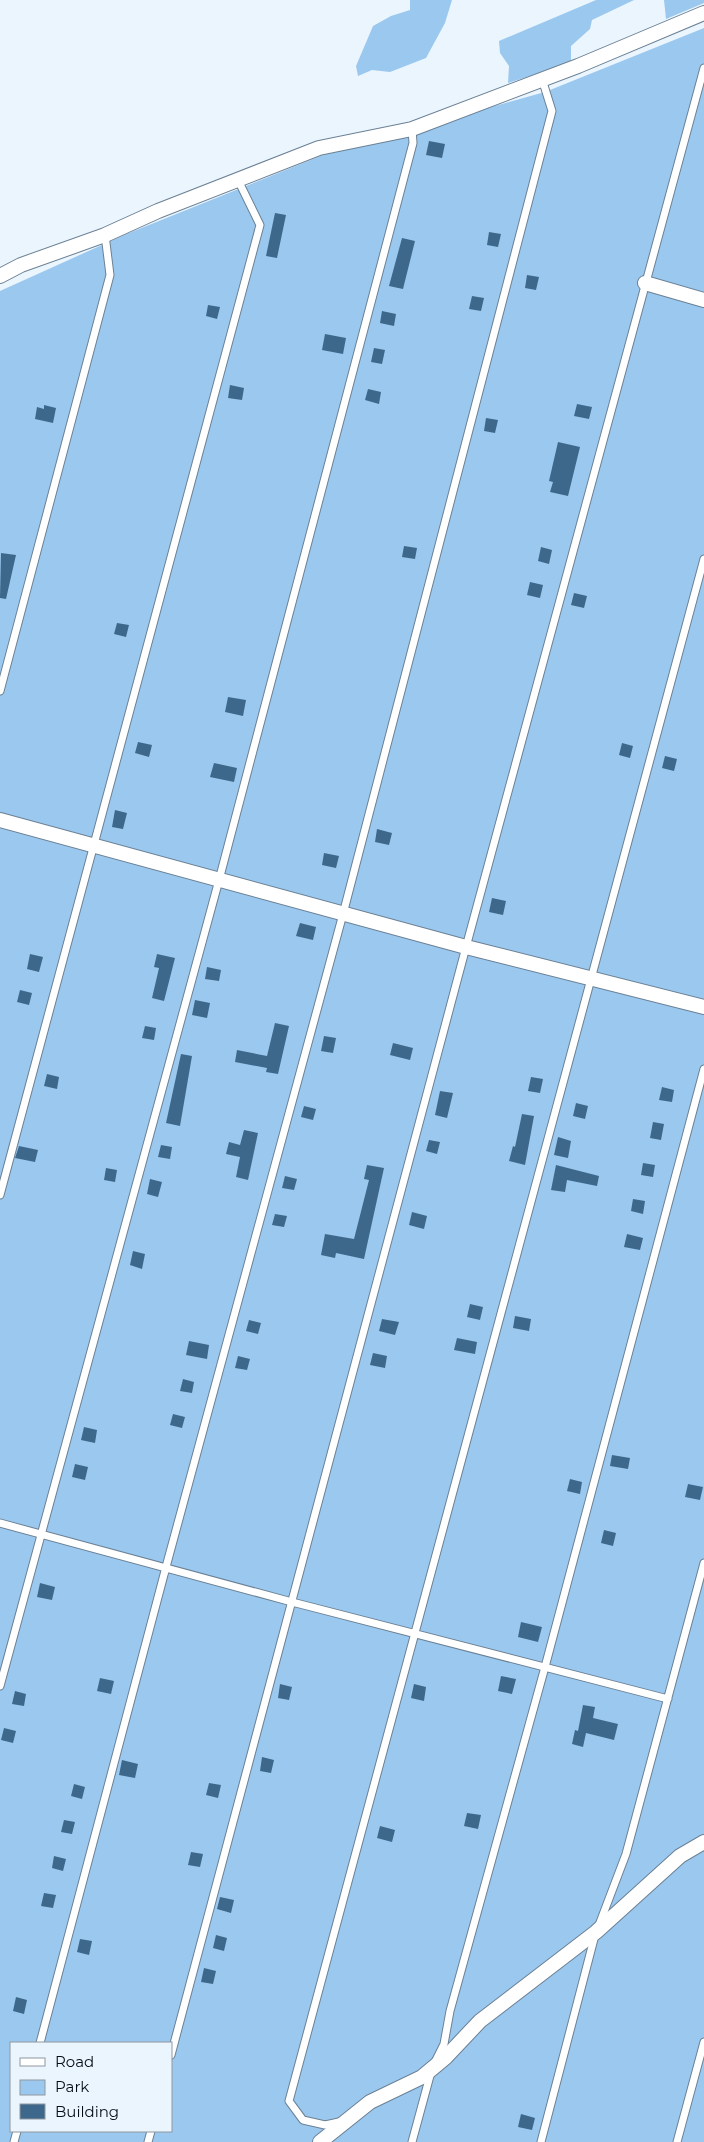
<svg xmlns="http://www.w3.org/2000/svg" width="704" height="2142" viewBox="0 0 704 2142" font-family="Montserrat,sans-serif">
<rect width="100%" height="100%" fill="#ebf5fe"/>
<!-- green -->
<path fill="#9bc8ee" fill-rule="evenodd" d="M410,0H452L445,23L426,58L390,72L372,70L358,76L356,66L373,26L391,16L410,10Z
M596,0H634L592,20L590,29L571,46V63L508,83L509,66L500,53L499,41Z
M664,0H704V3L666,19Z
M704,28V2142H0V291L124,235L338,149L545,92ZM11,2043H171V2131H11Z"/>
<!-- building -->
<path fill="#3d688b" d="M429,141L445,144L442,158L426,155Z
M275,213L286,215L277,258L266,256Z
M489,232L501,234L498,247L487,245Z
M402,238L415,241L403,289L389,286Z
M527,275L539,277L536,290L525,288Z
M472,296L484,298L481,311L469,309Z
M208,305L220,307L217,319L206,316Z
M382,311L396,314L394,326L380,323Z
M325,334L346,338L343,354L322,350Z
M374,348L385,350L382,364L371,362Z
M230,385L244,388L242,400L228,398Z
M368,389L381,392L379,404L365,400Z
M577,404L592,407L589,419L574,416Z
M44,405L56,408L53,423L35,419L37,407L44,409Z
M486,418L498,420L495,433L484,431Z
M558,442L580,447L568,496L550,492L553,482L549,481Z
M404,546L417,548L415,559L402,557Z
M541,547L552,550L549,564L538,561Z
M1,553L16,555L6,599L0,598Z
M530,582L543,585L540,598L527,595Z
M574,593L587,596L584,608L571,605Z
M117,623L129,625L126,637L114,634Z
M228,697L246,700L243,716L225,712Z
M138,742L152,745L149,757L135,753Z
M622,743L633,746L630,758L619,755Z
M665,756L677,759L674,771L662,768Z
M214,763L237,768L234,782L210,777Z
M115,810L127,813L123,829L112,827Z
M377,829L392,833L389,845L375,842Z
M324,853L339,856L336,868L322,865Z
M492,898L506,901L503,915L489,912Z
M300,923L316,927L313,940L296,936Z
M30,954L43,957L39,972L27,969Z
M157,954L175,958L164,1001L152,998L159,968L154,967Z
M207,967L221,970L219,981L205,979Z
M20,990L32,993L29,1005L17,1002Z
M195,1000L210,1003L207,1018L192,1015Z
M275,1023L289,1026L278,1074L266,1072L267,1068L235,1062L237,1050L267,1056Z
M145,1026L156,1028L154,1040L142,1038Z
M324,1036L336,1038L333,1053L321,1051Z
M393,1043L413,1048L410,1060L390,1055Z
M181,1054L192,1056L180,1126L166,1123Z
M47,1074L59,1077L57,1089L44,1086Z
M531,1077L543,1079L540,1093L528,1091Z
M662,1087L674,1090L672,1102L659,1100Z
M440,1091L453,1093L447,1118L435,1115Z
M576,1103L588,1106L585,1119L573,1116Z
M304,1106L316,1109L313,1120L301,1117Z
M522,1114L534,1116L525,1165L509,1161L513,1146L515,1147Z
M653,1122L664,1124L661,1140L650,1138Z
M244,1130L258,1133L248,1180L236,1177L240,1157L226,1154L229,1142L240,1145Z
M558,1137L571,1141L568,1158L554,1155Z
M429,1140L440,1142L437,1154L426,1151Z
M161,1145L172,1147L170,1159L158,1157Z
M19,1146L38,1150L35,1162L15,1158Z
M643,1163L655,1165L653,1177L641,1175Z
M367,1165L384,1168L364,1259L336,1253L335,1258L321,1255L325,1234L354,1239L369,1180L364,1179Z
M556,1165L599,1176L597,1186L567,1180L565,1192L551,1190Z
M106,1168L117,1170L115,1182L104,1180Z
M285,1176L297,1179L294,1190L282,1188Z
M150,1179L162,1182L158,1197L147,1194Z
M633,1199L645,1201L643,1214L631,1211Z
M412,1212L427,1216L424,1229L409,1225Z
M275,1214L287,1216L284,1227L272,1225Z
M627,1234L643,1238L640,1250L624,1247Z
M133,1251L145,1254L142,1269L130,1265Z
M470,1304L483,1307L480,1320L467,1317Z
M515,1316L531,1319L529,1331L513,1328Z
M382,1319L399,1322L395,1335L379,1331Z
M249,1320L261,1323L258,1334L246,1331Z
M457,1338L477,1342L475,1354L454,1350Z
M189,1341L209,1345L207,1359L186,1355Z
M373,1353L387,1356L385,1368L370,1365Z
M238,1356L250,1359L247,1370L235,1368Z
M183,1379L194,1382L192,1393L180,1391Z
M173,1414L185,1417L182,1428L170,1425Z
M84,1427L97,1430L95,1443L81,1440Z
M612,1455L630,1458L628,1469L610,1466Z
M75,1464L88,1467L85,1480L72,1477Z
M570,1479L582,1482L580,1494L567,1491Z
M688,1484L703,1487L700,1500L685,1497Z
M604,1530L616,1533L613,1546L601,1543Z
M40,1583L55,1587L52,1600L37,1597Z
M521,1622L542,1627L538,1642L518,1637Z
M501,1676L516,1679L512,1694L498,1691Z
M100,1678L114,1681L111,1694L97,1691Z
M280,1684L292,1687L289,1700L278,1698Z
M414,1684L426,1687L424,1701L411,1698Z
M15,1691L26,1694L24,1706L12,1704Z
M583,1705L595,1707L593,1718L618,1724L614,1740L586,1733L583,1747L572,1744L575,1730L578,1731Z
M4,1728L16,1731L13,1743L1,1740Z
M262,1757L274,1760L271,1773L260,1771Z
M122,1760L138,1764L135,1778L119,1775Z
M209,1783L221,1785L218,1798L206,1795Z
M74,1784L85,1787L82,1799L71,1796Z
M467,1813L481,1815L478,1829L464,1826Z
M64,1820L75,1822L72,1834L61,1832Z
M380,1826L395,1830L392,1842L377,1838Z
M191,1852L203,1854L200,1867L188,1865Z
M54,1856L66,1859L63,1871L52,1868Z
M44,1893L56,1895L53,1908L41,1906Z
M220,1897L234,1900L231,1913L217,1909Z
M216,1935L227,1938L224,1951L213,1948Z
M80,1939L92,1941L89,1955L77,1952Z
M204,1968L216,1971L213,1984L201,1982Z
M16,1997L27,2000L24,2014L13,2011Z
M521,2114L535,2118L532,2130L518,2127Z"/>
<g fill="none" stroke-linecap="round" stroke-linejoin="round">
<!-- service casing -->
<g stroke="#6b8195" stroke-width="9">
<path id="service" d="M0,691L110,275L105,235
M0,1195L260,225L238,180
M0,1523L292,1602L668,1699
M0,1686L219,880L413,143L412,129
M599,1925L626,1854L704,1563
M40,2043L166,1567L343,914L552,111L542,79
M171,2055L466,947L704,68
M435,2062L444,2044L450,2011L545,1667L704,1069
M339,2122L325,2125L303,2120L289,2101L704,559
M14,2142L17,2131
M148,2142L151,2131
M412,2142L431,2072
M541,2142L595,1935
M677,2142L704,2042"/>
</g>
<!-- minor casing -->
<g stroke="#6b8195" stroke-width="16">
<path id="minor" d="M0,276L21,265L105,235L158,211L319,148L412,129L578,66L704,13
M645,283L704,300
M0,820L466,947L704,1007
M320,2142L370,2102L422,2077L446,2057L480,2021L596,1932L680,1856L704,1842"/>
</g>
<!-- service -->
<use href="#service" stroke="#fff" stroke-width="7"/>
<!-- minor -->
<use href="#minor" stroke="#fff" stroke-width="14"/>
</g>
<!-- legend -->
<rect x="10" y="2042" width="162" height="90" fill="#ebf5fe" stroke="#8f98a0"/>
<rect x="20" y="2058" width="25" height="8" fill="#ffffff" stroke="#8f98a0"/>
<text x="55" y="2067" font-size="15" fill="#060d14">Road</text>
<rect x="20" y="2080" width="25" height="15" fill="#9bc8ee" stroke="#8f98a0"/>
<text x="55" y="2092" font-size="15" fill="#060d14">Park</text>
<rect x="20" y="2104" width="25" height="15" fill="#3d688b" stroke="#8f98a0"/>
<text x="55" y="2117" font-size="15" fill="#060d14">Building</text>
</svg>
